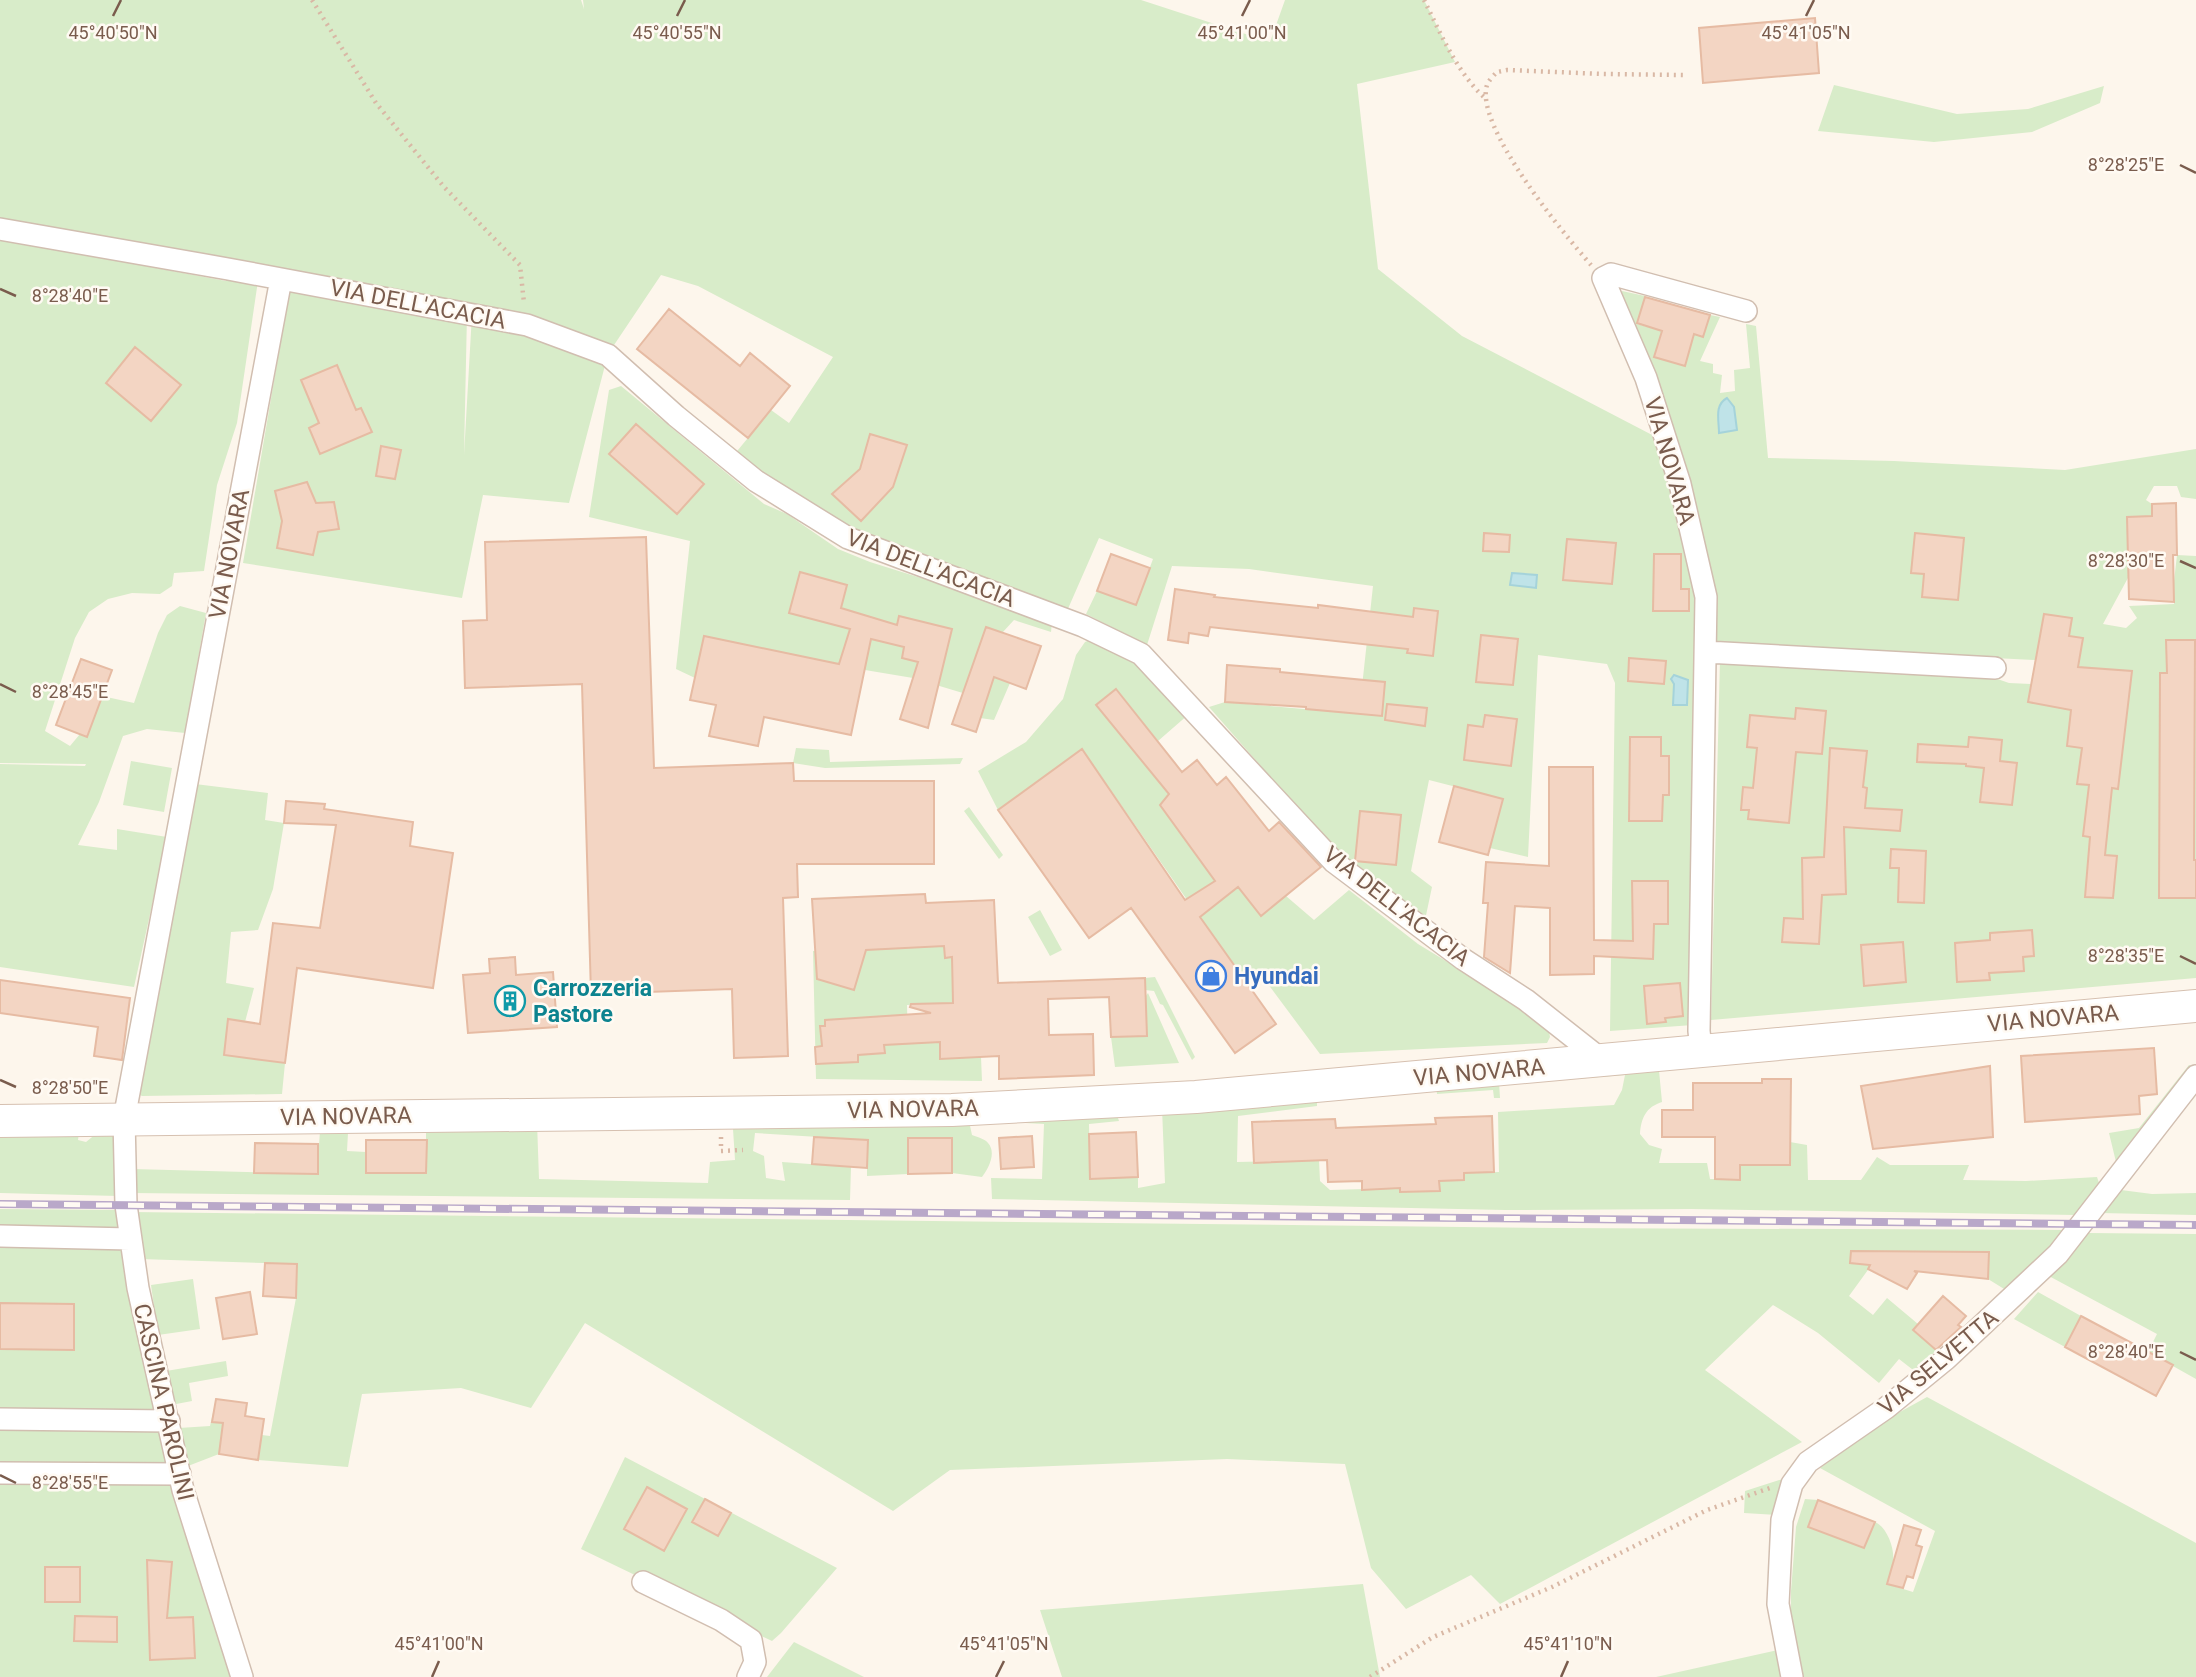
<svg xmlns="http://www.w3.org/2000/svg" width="2196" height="1677" viewBox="0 0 2196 1677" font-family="Roboto,sans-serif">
<rect width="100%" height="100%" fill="#fdf6ec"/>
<!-- green -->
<path fill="#d8ecc9" d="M0,0H581L584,9L583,0H1141L1270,42L1285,0H1424L1455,62L1357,84L1378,269L1462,336L1656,437L1666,465L1700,596L1693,1025L1610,1031L1615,683L1607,664L1538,655L1528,857L1490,848L1503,799L1429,780L1411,871L1432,887L1425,920L1338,854L1209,707L1225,702L1359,714L1373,586L1249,569L1172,566L1147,645L1086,614L1097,591L1136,605L1153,559L1099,538L1067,611L853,533L733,456L771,410L789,423L833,357L698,286L661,275L608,354L569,503L483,495L462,598L243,563L291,281L467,314L464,455L472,314L529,318L0,218Z
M1834,85L1957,114L2028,109L2104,86L2100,103L2032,132L1934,142L1818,131Z
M0,239L226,281L228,269L259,274L237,423L217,485L204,571L174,573L172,586L160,594L132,593L108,599L89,612L75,638L45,731L70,746L80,734L87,736L102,696L134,703L158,633L167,615L180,606L206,613L185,733L147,729L123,736L99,802L78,845L117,850V829L167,837L134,987L0,967V764L85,766L86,764L0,763Z
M1622,291L1645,296L1637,324L1662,331L1655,357L1684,366L1694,334L1703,337L1710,315L1720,317L1700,361L1713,364V373L1722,375L1720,393L1735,391L1734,370L1750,368L1746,324L1756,326L1768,458L1894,461L2065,470L2196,449V499L2181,497L2177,486H2154L2146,500L2152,504V516L2127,517L2129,576L2103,624L2126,628L2137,618L2129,606L2174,604V581L2177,555L2196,556V978L1711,1020L1720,660L1983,674L2009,683L2031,684L2035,660L1714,644L1717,600L1702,546L1617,301Z
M621,386L764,504L787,514L838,549L870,562L953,588L1052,622L1051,632L1014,620L1002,633L986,627L971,669L1010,683L994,720L980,718L986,700L913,678L865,670L704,636L695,678L676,669L690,541L589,517L609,390Z
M1095,638L1138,657L1189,714L1158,741L1116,689L1097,705L1169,794L1160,805L1226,896L1238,887L1261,915L1286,896L1314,920L1349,890L1418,944L1538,1017L1548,1026L1550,1037L1547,1043L1320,1054L1259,972L1245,983L1082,749L998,810L978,771L1026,742L1063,699L1076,655L1085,642Z
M796,748L829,750L830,762L963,758L960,764L825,768L793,763Z
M131,761L172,768L164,812L123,805Z
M195,784L268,793L265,820L284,823L273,889L258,930L231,932L226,983L254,988L245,1022L228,1020L224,1055L285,1063L282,1094L142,1096L136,1093Z
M969,807L1003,855L999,859L964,811Z
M1040,910L1062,950L1050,956L1028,917Z
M944,946L945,957H961L952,985L953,1003L907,1005L908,1043L940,1042L941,1059L981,1057L982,1081L816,1079L813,951Z
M1155,977L1195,1057L1192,1060L1163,1005L1160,1004L1154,991L1145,990V978Z
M1148,993L1179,1063L1115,1067L1111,1037L1146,1036L1145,997Z
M1658,1060L1662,1102C1646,1107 1641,1118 1640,1134L1649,1145L1662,1149L1659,1163H1707L1710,1179H1739L1740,1165H1790V1142L1807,1145L1808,1180H1861L1877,1157L1890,1165H1969L1963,1180L2026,1181L2097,1177L2100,1186L2075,1215L1691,1209L1505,1210L992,1199L991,1178L1042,1179L1044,1124L983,1121L1115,1109L1119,1121L1089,1124L1090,1178L1138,1177V1188L1165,1183L1162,1108L1317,1098V1106L1238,1116L1237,1162L1319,1160L1320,1181L1330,1190L1400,1188L1401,1192L1439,1191V1181L1464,1180V1173L1499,1172L1498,1112L1614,1105L1622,1090L1625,1075L1525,1083L1522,1073Z
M2189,1065L2193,1066L2159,1112L2116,1162L2109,1133L2139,1128Z
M1499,1082L1500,1098H1494L1493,1090L1437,1094L1436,1086Z
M967,1112L972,1135C977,1137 985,1139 988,1143C997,1153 988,1169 982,1177L952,1173V1138H908V1174L867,1176V1140L755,1133L753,1151L764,1156L766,1178L785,1181L782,1162L851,1167L850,1200L131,1193L132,1169L317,1174L320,1131L348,1133L347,1151L366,1152V1173H426V1122H537L539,1179L708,1183L710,1162L735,1160L733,1129L800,1127Z
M80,1125L78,1140L86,1142L97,1133L115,1135L118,1196L0,1193V1126Z
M2121,1190L2152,1194L2196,1193V1215L2100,1213Z
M0,1209L120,1210L158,1415L0,1412Z
M132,1212L1557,1228L2066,1230L2009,1292L1988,1279L1989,1252H1881L1849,1296L1873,1315L1887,1298L1918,1324L1913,1330L1936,1350L1917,1373L1899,1359L1879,1383L1818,1333L1773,1305L1705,1370L1802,1442L1500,1604L1471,1575L1406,1609L1371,1568L1345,1464L1227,1459L950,1470L893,1511L585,1323L531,1408L461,1388L362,1394L348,1467L258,1460L219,1454L188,1466L179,1428L210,1426L216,1399L247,1403L246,1416L264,1419L262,1435L270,1436L296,1298L297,1264L140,1259Z
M2088,1233L2196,1234V1379L2148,1352L2157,1334L2047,1275L2071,1256Z
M193,1279L200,1329L158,1335L151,1285Z
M2038,1292L2081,1316L2065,1347L2014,1319Z
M226,1361L228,1376L189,1383L192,1401L171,1405L166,1371Z
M1927,1397L2196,1543V1677H1801L1791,1632V1591L1796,1527L1805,1499L1818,1500L1808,1527L1864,1548L1875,1522C1887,1527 1895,1549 1893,1561C1892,1569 1889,1576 1887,1584L1913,1592L1935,1531L1820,1468L1889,1418Z
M0,1426L161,1428L169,1468L0,1465Z
M625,1457L837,1568L781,1633L772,1641L581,1549Z
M1789,1477L1777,1515L1744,1513L1745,1491Z
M174,1480L235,1677H0V1481Z
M1363,1584L1380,1677H1062L1040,1610Z
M794,1642L864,1677H767Z
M1778,1650L1783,1677H1656Z"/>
<!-- water -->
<path fill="#bfe3e8" stroke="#a5d3da" stroke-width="2" d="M1727,398L1734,407L1737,430L1719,433C1719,420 1714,405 1727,398Z
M1512,573L1537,575L1536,588L1510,585Z
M1674,675L1688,680L1687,705H1673L1674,684L1671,679Z"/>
<!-- building -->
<path fill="#f3d5c3" stroke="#e6bba3" stroke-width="2" d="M1815,18L1819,73L1703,83L1699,28Z
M1645,297L1710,315L1703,337L1694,334L1685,366L1654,357L1662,331L1637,323Z
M669,309L740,366L750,353L790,386L748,438L637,349Z
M135,347L181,385L151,421L106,383Z
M337,365L356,410L361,408L372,432L320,454L309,428L319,423L301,380Z
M636,424L704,484L677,514L609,454Z
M870,434L907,445L893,487L861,521L832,494L860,469Z
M381,446L401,450L395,479L376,476Z
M307,482L316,503L334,502L339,529L318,532L313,555L277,548L282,521L275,491Z
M2176,503L2177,555H2173L2174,602L2129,599L2127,517L2152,516V504Z
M1484,533L1510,535L1509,552L1483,551Z
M1915,533L1964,538L1958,600L1922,597L1924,574L1911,573Z
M646,537L654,768L793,763L794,781H934V864H797L798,897L783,898L788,1056L734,1058L732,989L591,994L582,684L465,688L463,621L487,620L485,542Z
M1567,539L1616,543L1612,584L1563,580Z
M1111,554L1150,568L1136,605L1097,591Z
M1654,554H1681V589H1689V611H1653Z
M800,572L847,585L841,608L897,625L899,616L952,629L928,728L900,719L918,662L902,658L904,647L871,639L851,735L764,717L758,746L709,736L716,705L690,700L704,636L839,664L850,629L789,613Z
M1175,589L1215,595L1214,597L1318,608V605L1413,617L1414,608L1438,611L1433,656L1407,653L1408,649L1210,627L1208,636L1189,633L1188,643L1168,640Z
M2044,614L2072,618L2069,636L2083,638L2078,667L2132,671L2118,789L2112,788L2105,855L2117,856L2113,898L2085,897L2090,837L2083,836L2089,785L2077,784L2082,748L2067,746L2071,710L2028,702Z
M986,627L1041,646L1026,689L994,677L976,732L952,724Z
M1481,635L1518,639L1513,685L1476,682Z
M2166,640H2195L2194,860H2196V898H2159L2160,673H2167Z
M1629,658L1666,661L1664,684L1628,681Z
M81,659L112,670L87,737L56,725Z
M1227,665L1280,669V672L1385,682L1382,716L1306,709V707L1225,702Z
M1116,689L1182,772L1197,760L1217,785L1226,777L1269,831L1279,822L1321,867L1261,916L1238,887L1200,917L1276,1024L1235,1053L1131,908L1089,938L998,810L1082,749L1185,900L1215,881L1160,805L1169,794L1096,705Z
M1387,704L1427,708L1425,726L1385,720Z
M1796,708L1826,711L1822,754L1796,752L1789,823L1748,819L1749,810H1741L1743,787L1753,788L1757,748L1747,747L1750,715L1795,719Z
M1485,715L1517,719L1511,766L1464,760L1468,725L1483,727Z
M1630,737H1661V756H1669V795H1663L1662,821H1629Z
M1969,737L2002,740L2000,761L2017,763L2012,805L1980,802L1984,768L1966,766V764L1917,762L1918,744L1968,747Z
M1830,748L1867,751L1863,787L1867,788L1865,808L1902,810L1900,831L1844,827L1846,894L1822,895L1819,944L1782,942L1784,918L1803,919L1802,858L1824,857Z
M1549,767H1593L1594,940L1633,941L1632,881H1668V924H1654L1653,959L1594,956V974L1550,975V908L1515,906L1510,973L1484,957L1488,903H1483L1486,862L1549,866Z
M1454,786L1503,799L1488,855L1439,842Z
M286,801L325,804L324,809L413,822L410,846L453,853L433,988L297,968L285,1063L224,1055L228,1019L260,1024L273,923L320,928L336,825L284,823Z
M1360,811L1401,815L1396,865L1355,861Z
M1891,849L1926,851L1924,903L1898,902L1899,868H1890Z
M925,894L926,903L994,900L998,983L1145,978L1147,1036L1111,1037L1109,997L1048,999L1049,1035L1093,1034L1094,1075L999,1079V1056L940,1059V1042L884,1045L885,1053L858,1055V1062L816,1064L815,1047L822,1046L820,1026H825V1020L931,1013L910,1007L911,1004L953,1003L952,957L945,958L944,946L866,950L854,990L817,979L812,899Z
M2032,930L2034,956L2023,957L2024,971L1989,973L1990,980L1957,982L1955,943L1990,940V933Z
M1903,942L1906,982L1864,986L1861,945Z
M515,957L516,975L553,972L557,1027L468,1033L463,975L490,973L489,959Z
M0,980L130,998L122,1060L94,1056L98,1027L0,1013Z
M1680,983L1683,1016L1665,1018L1666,1022L1647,1024L1644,986Z
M2154,1048L2157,1094L2139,1096L2140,1114L2025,1122L2021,1056Z
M1990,1066L1993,1137L1873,1149L1861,1086Z
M1762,1079H1791L1790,1165H1740V1180L1715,1179V1137H1662V1110H1693V1083H1762Z
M1492,1116L1494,1172L1464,1173V1180L1439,1181L1440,1191L1400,1192V1188L1362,1190V1181L1328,1182L1327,1160L1254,1163L1252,1122L1335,1119L1336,1128L1436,1124L1435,1118Z
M1136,1132L1138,1177L1090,1179L1089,1134Z
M1032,1136L1034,1167L1001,1169L999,1138Z
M814,1137L868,1140L867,1168L812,1164Z
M908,1138H952V1173L908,1174Z
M366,1140H427L426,1173H366Z
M255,1143L318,1144V1174L254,1173Z
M1851,1251L1989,1252L1988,1279L1914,1271L1917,1273L1907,1289L1868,1269L1870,1265L1850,1263Z
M265,1263L297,1264L296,1298L263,1296Z
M250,1292L257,1334L223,1339L216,1298Z
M1943,1296L1966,1316L1958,1325L1961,1327L1936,1350L1913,1330Z
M0,1303L74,1304V1350L0,1349Z
M2081,1316L2173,1365L2156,1396L2065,1347Z
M216,1399L247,1403L245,1416L264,1419L258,1460L219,1454L223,1423L212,1422Z
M647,1487L687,1509L664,1551L624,1529Z
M705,1499L731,1513L718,1536L692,1522Z
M1818,1500L1875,1522L1864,1548L1808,1527Z
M1904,1525L1921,1530L1916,1545L1922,1547L1913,1578L1907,1576L1903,1588L1887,1584Z
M147,1560L172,1562L167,1618L193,1617L195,1658L150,1660Z
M45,1567H80V1602H45Z
M75,1616L117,1617V1642L74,1641Z"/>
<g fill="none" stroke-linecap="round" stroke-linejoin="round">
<!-- minor casing -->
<g stroke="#d1beb0" stroke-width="24">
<path id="minor" d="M0,229L228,269L527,325L608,355L676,416L756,481L848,538L1083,626L1141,654L1334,862L1463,959L1526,1000L1602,1060
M1706,652L1995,668
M1701,1049L1699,1031L1706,597L1680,484L1646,378L1603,278L1611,274L1746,311
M0,1236L130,1239
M0,1419L169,1421
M0,1473L180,1474
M643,1582L721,1620L751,1640L755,1662L748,1677
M242,1677L183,1490L138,1288L126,1205L124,1119L281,279
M1792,1677L1778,1604L1782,1520L1792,1484L1808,1462L1886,1408L1946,1359L2058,1254L2196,1076"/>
</g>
<!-- secondary casing -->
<g stroke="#d6c0b0" stroke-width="34">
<path id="secondary" d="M0,1121L952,1110L1196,1097L2196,1006"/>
</g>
<!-- path -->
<path stroke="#d9b8a5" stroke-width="4.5" stroke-dasharray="2 5" stroke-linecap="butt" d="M312,0L376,103L444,187L520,265L524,303
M1424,0C1441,34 1457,73 1486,99
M1591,265C1564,234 1474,126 1487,85C1489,80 1494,75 1497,72L1507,70L1603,74L1683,75
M721,1137V1151L743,1150
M1370,1677L1433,1637L1552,1587L1707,1510L1770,1488"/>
<!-- minor -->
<use href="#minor" stroke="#fff" stroke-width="21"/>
<!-- secondary -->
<use href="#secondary" stroke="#fff" stroke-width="32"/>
<!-- rail casing -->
<g stroke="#b9a8c9" stroke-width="8">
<path id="rail" d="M0,1204L2196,1225"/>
</g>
<!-- rail -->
<use href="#rail" stroke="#fffaf3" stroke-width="5" stroke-dasharray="16" stroke-linecap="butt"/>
</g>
<!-- ticks -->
<path fill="none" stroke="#7a5c4d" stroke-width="2.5" d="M113,16L121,0M677,16L685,0M1242,16L1250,0M1806,16L1814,0M2180,165L2196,173M0,289L16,296M2180,561L2196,568M0,684L16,692M2180,956L2196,964M0,1080L16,1087M2180,1352L2196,1360M0,1475L16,1483M432,1677L439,1661M996,1677L1004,1661M1561,1677L1568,1661"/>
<!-- icons -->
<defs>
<g id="shop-ring" transform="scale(1.575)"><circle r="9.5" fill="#fffaf3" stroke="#3f7fe0" stroke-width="1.5"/><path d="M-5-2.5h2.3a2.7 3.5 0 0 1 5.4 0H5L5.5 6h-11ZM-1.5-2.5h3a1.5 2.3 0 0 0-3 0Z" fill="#3f7fe0"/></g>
<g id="building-ring" transform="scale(1.575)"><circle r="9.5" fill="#fffaf3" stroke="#0f9aa8" stroke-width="1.5"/><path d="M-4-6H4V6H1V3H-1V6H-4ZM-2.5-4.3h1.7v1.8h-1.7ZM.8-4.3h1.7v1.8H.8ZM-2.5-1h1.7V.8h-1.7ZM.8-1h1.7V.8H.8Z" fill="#0f9aa8"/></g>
</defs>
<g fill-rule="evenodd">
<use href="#shop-ring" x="1211" y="976"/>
<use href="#building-ring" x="510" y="1001"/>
</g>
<g text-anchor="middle" stroke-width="5" stroke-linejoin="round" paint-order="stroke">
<!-- street labels -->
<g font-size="23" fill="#7a5c4d" stroke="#fffaf3">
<text transform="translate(418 304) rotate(11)" y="8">VIA DELL'ACACIA</text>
<text transform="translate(1670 461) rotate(74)" y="8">VIA NOVARA</text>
<text transform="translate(229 554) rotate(-79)" y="8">VIA NOVARA</text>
<text transform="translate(931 568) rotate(21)" y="8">VIA DELL'ACACIA</text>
<text transform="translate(1397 906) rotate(38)" y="8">VIA DELL'ACACIA</text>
<text transform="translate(2053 1018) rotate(-5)" y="8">VIA NOVARA</text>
<text transform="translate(1479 1072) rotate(-5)" y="8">VIA NOVARA</text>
<text transform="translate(913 1109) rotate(-1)" y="8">VIA NOVARA</text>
<text transform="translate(346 1116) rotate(-1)" y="8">VIA NOVARA</text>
<text transform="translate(1938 1362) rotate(-40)" y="8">VIA SELVETTA</text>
<text transform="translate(164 1402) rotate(77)" y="8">CASCINA PAROLINI</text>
</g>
<!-- shop labels -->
<g font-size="23" font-weight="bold" fill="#366cbe" stroke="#fffaf3" text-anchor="start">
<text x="1234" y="984">Hyundai</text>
</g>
<!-- culture labels -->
<g font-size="23" font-weight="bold" fill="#0d838f" stroke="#fffaf3" text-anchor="start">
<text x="533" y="996">Carrozzeria<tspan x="533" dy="26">Pastore</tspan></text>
</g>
</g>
<g font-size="18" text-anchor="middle" fill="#7a5c4d" stroke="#fffaf3" stroke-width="5" stroke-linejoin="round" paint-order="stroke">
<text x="113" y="39">45°40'50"N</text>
<text x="677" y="39">45°40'55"N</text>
<text x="1242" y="39">45°41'00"N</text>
<text x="1806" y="39">45°41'05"N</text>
<text x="2126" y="171">8°28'25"E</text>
<text x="70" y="302">8°28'40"E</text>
<text x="2126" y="567">8°28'30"E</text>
<text x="70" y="698">8°28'45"E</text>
<text x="2126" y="962">8°28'35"E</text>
<text x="70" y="1094">8°28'50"E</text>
<text x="2126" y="1358">8°28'40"E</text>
<text x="70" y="1489">8°28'55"E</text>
<text x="439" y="1650">45°41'00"N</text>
<text x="1004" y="1650">45°41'05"N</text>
<text x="1568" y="1650">45°41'10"N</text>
</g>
</svg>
